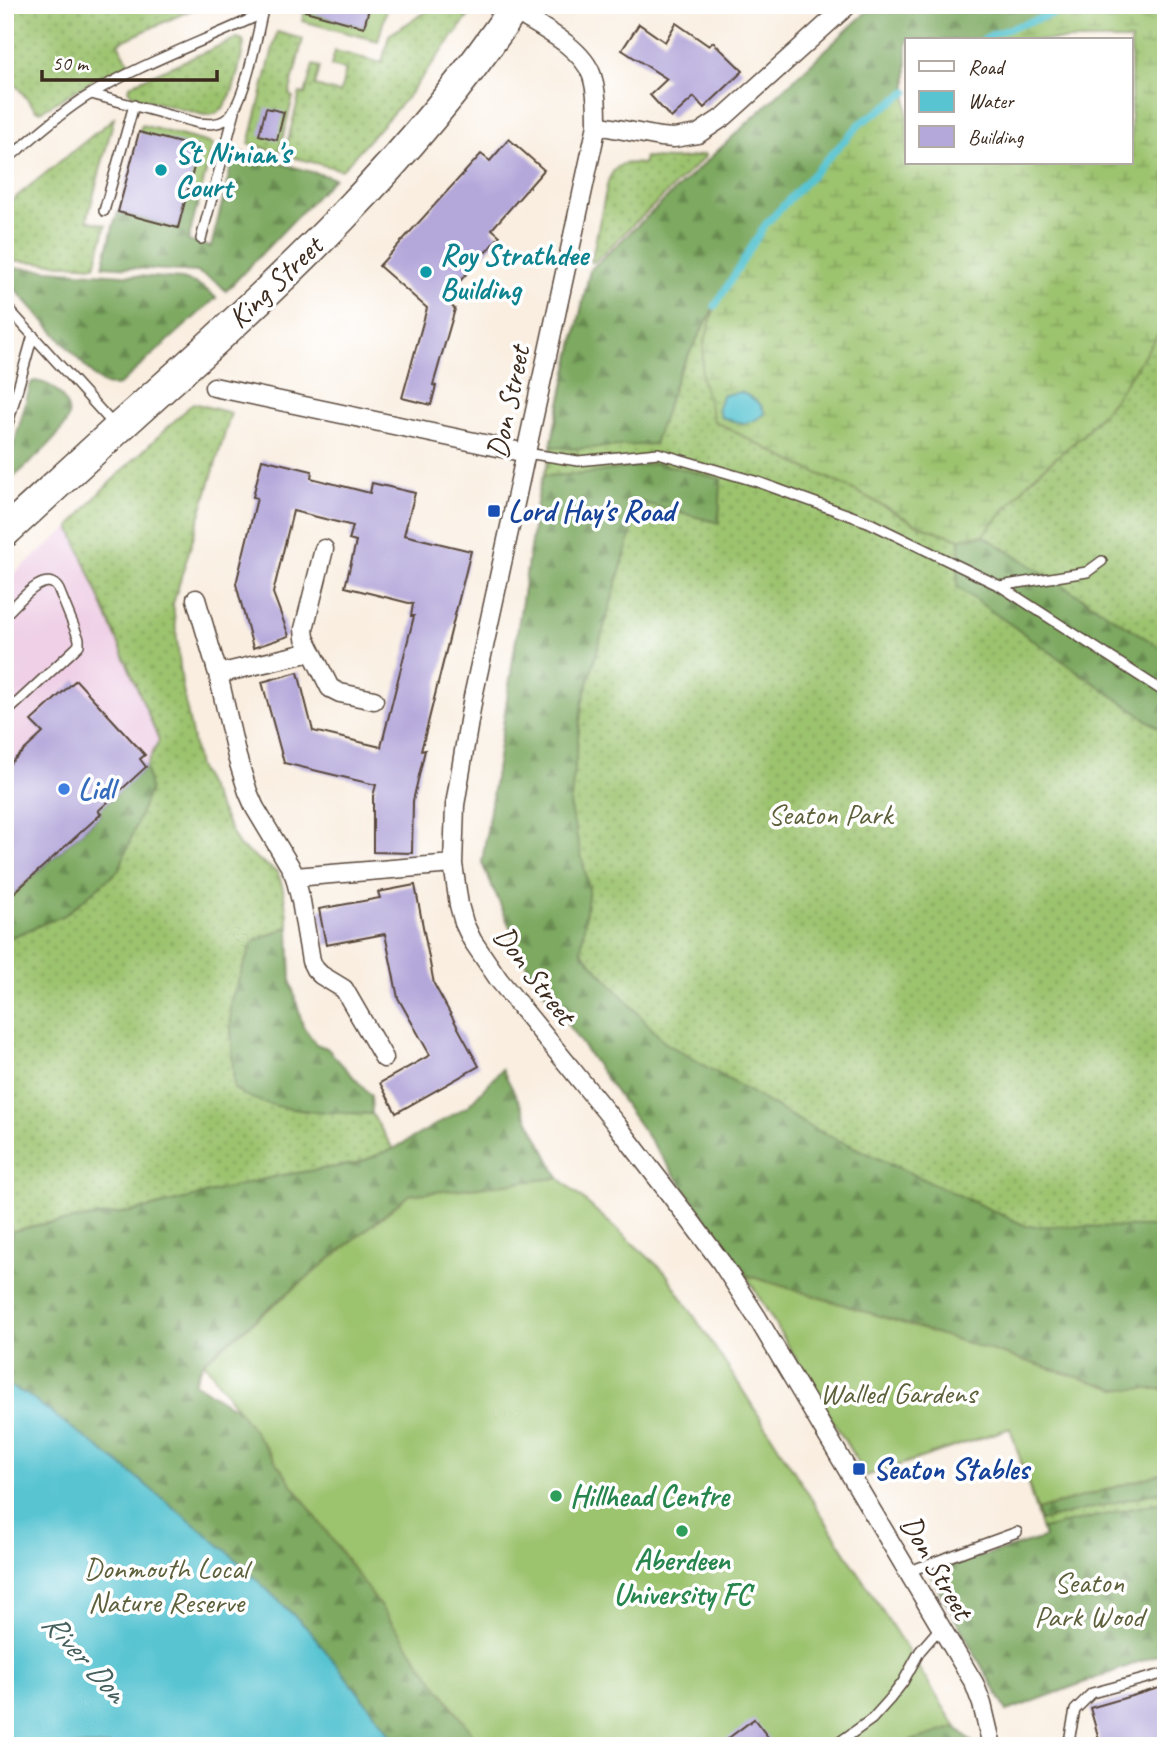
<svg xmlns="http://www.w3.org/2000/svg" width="1171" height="1751" viewBox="0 0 1171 1751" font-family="Caveat,sans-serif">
<defs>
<pattern id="grass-dots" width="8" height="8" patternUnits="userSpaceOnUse" patternTransform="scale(1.75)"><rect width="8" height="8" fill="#9cc36e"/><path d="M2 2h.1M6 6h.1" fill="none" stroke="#809f5a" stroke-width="1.8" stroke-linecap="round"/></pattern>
<pattern id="forest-firs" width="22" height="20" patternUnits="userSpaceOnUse" patternTransform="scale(1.75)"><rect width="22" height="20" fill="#7da961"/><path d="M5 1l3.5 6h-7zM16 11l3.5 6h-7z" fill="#688a4f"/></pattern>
<pattern id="wetland-marsh" width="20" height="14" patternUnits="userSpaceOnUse" patternTransform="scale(1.75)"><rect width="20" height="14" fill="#9cc36e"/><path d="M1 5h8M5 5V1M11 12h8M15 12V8" fill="none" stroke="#809f5a"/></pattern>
</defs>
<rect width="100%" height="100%" fill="#fff"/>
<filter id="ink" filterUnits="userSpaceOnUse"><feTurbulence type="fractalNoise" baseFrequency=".0143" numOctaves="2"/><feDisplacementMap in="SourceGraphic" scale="14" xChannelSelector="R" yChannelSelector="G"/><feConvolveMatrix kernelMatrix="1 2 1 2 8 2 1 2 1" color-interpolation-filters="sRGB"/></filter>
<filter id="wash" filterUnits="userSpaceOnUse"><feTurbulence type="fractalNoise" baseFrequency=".00686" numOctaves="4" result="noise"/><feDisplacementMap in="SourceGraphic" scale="28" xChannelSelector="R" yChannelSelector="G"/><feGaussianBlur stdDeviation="1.57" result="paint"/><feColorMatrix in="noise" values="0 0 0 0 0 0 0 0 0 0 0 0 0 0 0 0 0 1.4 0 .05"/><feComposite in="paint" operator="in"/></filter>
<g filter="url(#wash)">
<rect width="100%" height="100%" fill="#f9eee0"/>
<!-- built -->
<path fill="#efd0e6" d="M70,527L159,740L146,767L99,810L101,814L12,895L5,888V581Z"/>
<!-- grass -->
<path fill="url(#grass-dots)" stroke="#6c7646" stroke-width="2" fill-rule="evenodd" d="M5,5H202L118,43L129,63L92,81L41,111L36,110L5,72Z
M437,5H477L408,96L342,170L284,155L300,93L305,94L313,65L320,67L315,86L340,93L346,70L331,66L335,51L382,63L389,35Z
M874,5H1166V1652L1007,1711L929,1572L1044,1538L1011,1428L866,1476L746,1275L529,970L482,863L539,490L550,456L554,429L590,270ZM907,40H1131V163H907Z
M277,32L303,39L289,95L293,97L279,152L249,144Z
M237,38L243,40L244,43C241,60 234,100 220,111C215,115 210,115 204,115L136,97L132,95L128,90L131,85L136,82Z
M114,118L87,220L106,225L95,266L5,260V206Z
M704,154L706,156L594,262H591L608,181C616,162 625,162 643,164L645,157C665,160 685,161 704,154Z
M193,403L231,413L173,604L182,684L198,767L239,846L278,873L283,889L289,927L253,941L230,1003L234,1089L303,1111L372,1114L393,1149L355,1164L277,1176L136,1211L38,1225L5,1233V888L12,895L101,814L98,811L146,767L159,740L70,527L99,493Z"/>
<!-- forest -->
<path fill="url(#forest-firs)" stroke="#5c6a40" stroke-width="2" d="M874,5H1080L993,34L984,40H907V92L861,123L765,225L715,306L678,374L654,444L572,449L551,446L590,270Z
M235,151L334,178L226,291L217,282L197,272L103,266L114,223L118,212L178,228L187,192L200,195L188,241L211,247Z
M5,267L182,279C195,282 207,288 216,298L119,385C106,388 100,383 92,374L5,278Z
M35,381C47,383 55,387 62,397C66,403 70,410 68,417C64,436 20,471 5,485V457L11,456L30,386L32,382Z
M659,463L721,479L719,523L640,502L582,704L570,808L589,888L581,951L664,1042L812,1128L1026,1226L1166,1227V1389H1116L746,1275L529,970L482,863L539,490L543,476L585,474Z
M983,535L1166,651V733L957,587L960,539Z
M146,767L150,789L119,870L65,915L9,938L5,935V888L13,895L101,814L98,811Z
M289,927L291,983L303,1026L316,1044L327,1048L371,1096L372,1114C327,1112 273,1114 234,1089L230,1003L253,941Z
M502,1069L559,1178L409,1195L204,1361L194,1383L240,1411L481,1746H368L5,1408V1233L38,1225L136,1211L277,1176L355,1164L393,1149L468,1106Z
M1166,1472V1490L1040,1521L1037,1510Z
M1166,1501V1652L1007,1711L929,1572L1044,1538L1042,1529Z
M956,1727L977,1746H894Z"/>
<!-- wetland -->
<path fill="url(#wetland-marsh)" stroke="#6c7646" stroke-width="2" d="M1080,5H1166V323L1113,401L1083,435L1034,476L1006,509L983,535L960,539L918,525L856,491L795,463L714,421L701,377L704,344L715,306L765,225L861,123L907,92V163H1131V40H984L993,34Z"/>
<!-- garden -->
<path fill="#9cc36e" stroke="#6c7646" stroke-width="2" d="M370,5H388L378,41L302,21L305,11L364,27Z
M142,125L213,144L200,195L187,192L139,132Z
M559,1178L665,1272L740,1386L956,1727L894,1746H481L204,1362L409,1195Z
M746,1275L1116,1389H1166V1472L1037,1510L1010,1428L866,1476Z"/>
<!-- water -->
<path fill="#58c4d2" stroke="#4a7778" stroke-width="2" d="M741,392C752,398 762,402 765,414C746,427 742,424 721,417L718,409L722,395Z
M5,1384L26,1394L119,1463L227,1551L310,1631L383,1724L397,1746H5Z"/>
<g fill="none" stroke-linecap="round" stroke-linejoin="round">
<!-- stream -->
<path stroke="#58c4d2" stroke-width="7" d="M984,40L993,34L1080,5
M715,306L765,225L861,123L907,92"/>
</g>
<g id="blocks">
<!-- building -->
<path fill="#b4a7da" d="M306,5H370L364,27L305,11Z
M676,23L709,46L713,42L743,71L704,108L694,97L671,118L650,95L667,79L622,50L639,24L665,42Z
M266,108L284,112L277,140L259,135Z
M139,132L199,148L178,228L118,212Z
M509,139L544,170L492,229L500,236L444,299L455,309L433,385L436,386L431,405L402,398L427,308L379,266L481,154L490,161Z
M262,459L312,471L311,478L370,493L372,483L415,493L404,535L471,551L421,751L425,750L413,801L412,853L373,852V796L376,785L284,763L262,682L298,672L313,731L381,747L414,616H411L413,604L345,587L356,542L349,540L353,526L293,511L273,593L289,636L253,648L236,584L257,498L253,497Z
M76,680L145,755L140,759L146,767L98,811L101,814L5,901V768L43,733L31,721Z
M415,885L434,984L479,1066L396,1113L380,1083L430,1055L398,998L385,934L326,945L319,909L380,898L378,892Z
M1166,1686V1746H1101L1090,1708Z
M754,1719L775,1746H718Z"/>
</g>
</g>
<g filter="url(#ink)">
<use href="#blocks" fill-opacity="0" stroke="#58473b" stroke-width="2"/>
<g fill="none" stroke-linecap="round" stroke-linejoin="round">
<!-- service casing -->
<g stroke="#58473b" stroke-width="12">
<path id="service" d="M91,94L198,123C207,124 217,125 225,120C245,107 257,34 263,10
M5,161C32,139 57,115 86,97C138,65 197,44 253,18L257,15L264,5
M104,211L134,105
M201,239L235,111
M5,305L114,425
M5,434L33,335
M526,453L578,461L658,453L758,482L868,522L1000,586L1087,572L1102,561
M1000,586L1166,693
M5,615C17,604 46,566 59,590L79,639V645L75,649L5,714
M907,1572L1017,1532
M834,1746L872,1719L890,1699L903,1682L920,1651L940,1628
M1068,1746L1075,1710L1092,1693L1166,1673"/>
</g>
<!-- minor casing -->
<g stroke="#58473b" stroke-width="21">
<path id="minor" d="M513,10C538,26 582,46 592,76C597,92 597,109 597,125L473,697L455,805L453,864L459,905L464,923L472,940L499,980L616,1124L689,1219L721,1262L758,1319L974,1683L982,1704L992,1746
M597,125L660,137L674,138L698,134L725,116L848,5
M214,387L526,453
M324,549L304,629L305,638L330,688L340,693L374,700
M196,599L218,674L237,757L248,792L255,808L291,868L295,877L453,864
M218,674L311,652
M295,877L301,901L311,961L315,969L321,975L344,989L384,1058"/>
</g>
<!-- primary casing -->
<g stroke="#58473b" stroke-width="33">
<path id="primary" d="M5,532C51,490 96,448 142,407C278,285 414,158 516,5"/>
</g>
<!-- service -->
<use href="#service" stroke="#fff" stroke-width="9"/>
<!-- minor -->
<use href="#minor" stroke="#fff" stroke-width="18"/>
<!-- primary -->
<use href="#primary" stroke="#fff" stroke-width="30"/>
</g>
</g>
<!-- markers -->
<g fill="#0f9aa8" stroke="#fff" stroke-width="2.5">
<circle cx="161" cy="170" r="7"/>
<circle cx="426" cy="272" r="7"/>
</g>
<g fill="#1a4fb4" stroke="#fff" stroke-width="2.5">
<rect x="487" y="504" width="14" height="14" rx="3.5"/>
<rect x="852" y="1462" width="14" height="14" rx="3.5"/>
</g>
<circle fill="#3f7fe0" stroke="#fff" stroke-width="2.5" cx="64" cy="789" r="7"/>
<g fill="#2e9e5b" stroke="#fff" stroke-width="2.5">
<circle cx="556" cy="1496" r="7"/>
<circle cx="682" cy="1531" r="7"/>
</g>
<g text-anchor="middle" stroke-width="7" stroke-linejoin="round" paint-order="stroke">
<!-- culture labels -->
<g font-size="30" font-weight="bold" fill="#0d838f" stroke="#fff" text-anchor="start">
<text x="175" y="163">St Ninian's<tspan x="175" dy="34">Court</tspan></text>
<text x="440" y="265">Roy Strathdee<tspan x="440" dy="34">Building</tspan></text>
</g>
<!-- street labels -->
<g font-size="30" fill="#3b2a1e" stroke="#fff">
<text transform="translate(275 282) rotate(-44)" y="10">King Street</text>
<text transform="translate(508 402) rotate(-78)" y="10">Don Street</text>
<text transform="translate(535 975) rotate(53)" y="10">Don Street</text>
<text transform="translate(937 1567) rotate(60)" y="10">Don Street</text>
</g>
<!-- transit labels -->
<g font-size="30" font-weight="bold" fill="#164399" stroke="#fff" text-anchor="start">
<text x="508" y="521">Lord Hay's Road</text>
<text x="873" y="1479">Seaton Stables</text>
</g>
<!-- shop labels -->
<g font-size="30" font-weight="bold" fill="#366cbe" stroke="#fff" text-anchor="start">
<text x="78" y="799">Lidl</text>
</g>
<!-- park labels -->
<g font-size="30" fill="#5d603a" stroke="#fff">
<text x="830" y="824">Seaton Park</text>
<text x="898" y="1403">Walled Gardens</text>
<text x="166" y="1578">Donmouth Local<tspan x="166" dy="34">Nature Reserve</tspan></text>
<text x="1089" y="1592">Seaton<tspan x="1089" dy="34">Park Wood</tspan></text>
</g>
<!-- leisure labels -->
<g font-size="30" font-weight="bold" fill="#27864d" stroke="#fff" text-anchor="start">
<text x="570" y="1506">Hillhead Centre</text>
<text x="682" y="1570" text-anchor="middle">Aberdeen<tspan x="682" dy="34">University FC</tspan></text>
</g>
<!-- water labels -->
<g font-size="32" font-style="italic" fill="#45605d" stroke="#fff">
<text transform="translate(85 1657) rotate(48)" y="11">River Don</text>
</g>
</g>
<!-- margin -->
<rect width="1171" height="1751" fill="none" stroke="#fff" stroke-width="28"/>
<!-- legend -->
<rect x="905" y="38" width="228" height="126" fill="#ffffff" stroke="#b1aaa5" stroke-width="2"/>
<rect x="919" y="61" width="35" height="10" fill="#ffffff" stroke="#b1aaa5" stroke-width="2"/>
<text x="968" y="74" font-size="21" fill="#3b2a1e">Road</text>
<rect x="919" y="91" width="35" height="21" fill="#58c4d2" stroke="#b1aaa5" stroke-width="2"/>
<text x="968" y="108" font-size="21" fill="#3b2a1e">Water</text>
<rect x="919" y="126" width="35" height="21" fill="#b4a7da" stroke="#b1aaa5" stroke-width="2"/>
<text x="968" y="144" font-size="21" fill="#3b2a1e">Building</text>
<!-- scale -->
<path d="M42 70v10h175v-10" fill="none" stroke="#3b2a1e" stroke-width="3.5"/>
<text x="52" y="70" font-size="21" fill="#3b2a1e" stroke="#ffffff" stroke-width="5" paint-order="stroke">50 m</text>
</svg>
